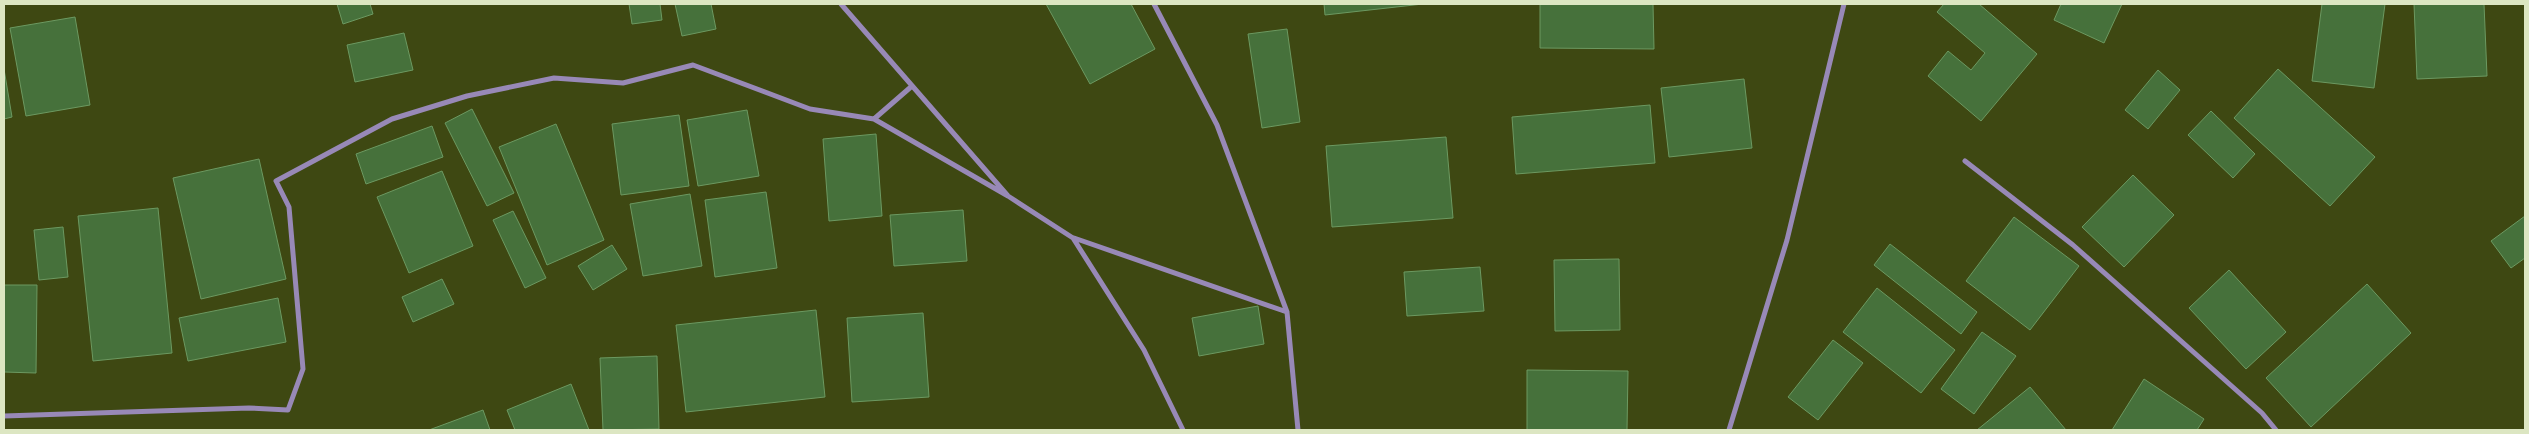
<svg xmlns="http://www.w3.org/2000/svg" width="2529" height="434" viewBox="0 0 2529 434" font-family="'Fira Sans Condensed',sans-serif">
<rect width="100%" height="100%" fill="#3e4812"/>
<!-- building -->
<path fill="#46713b" stroke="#6c9961" d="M337,4H370L373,14L343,24Z
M629,4H660L662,20L632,24Z
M675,4H711L716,29L682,36Z
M1046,4H1131L1155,49L1090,84Z
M1324,4H1423L1325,15Z
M1540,4H1653L1654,49L1540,48Z
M1944,4H1979L2037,54L1981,121L1928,76L1948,51L1971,70L1985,53L1937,12Z
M2061,4H2122L2104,43L2054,20Z
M2322,4H2385L2374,88L2312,81Z
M2414,4H2484L2487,76L2417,79Z
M75,17L90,105L26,116L10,28Z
M1287,29L1300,122L1262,128L1248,34Z
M404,33L413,70L355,82L347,45Z
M4,69L12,117L4,119Z
M2278,69L2375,157L2330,206L2234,118Z
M2158,70L2180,90L2148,129L2125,110Z
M1744,79L1752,148L1669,157L1661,88Z
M1650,105L1655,163L1516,174L1512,117Z
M472,109L514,193L487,206L445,123Z
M747,110L759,176L698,186L687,120Z
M2211,111L2255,154L2233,178L2188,135Z
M679,115L689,186L621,195L612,124Z
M556,124L604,240L547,265L499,147Z
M432,126L443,157L366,184L356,154Z
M876,134L882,216L829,221L823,139Z
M1446,137L1453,218L1332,227L1326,146Z
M259,159L286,279L201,299L173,178Z
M442,171L473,246L409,273L377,197Z
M2133,175L2174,215L2124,267L2082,227Z
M766,192L777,268L715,277L705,200Z
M690,194L702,266L643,276L630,204Z
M158,208L172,353L93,361L78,216Z
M963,210L967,261L894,266L890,215Z
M513,211L546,278L525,288L493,220Z
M2525,216V258L2511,268L2491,241Z
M2014,217L2079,266L2030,330L1966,281Z
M63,227L68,277L39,280L34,230Z
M1890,244L1977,312L1961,334L1874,265Z
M612,245L627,269L593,290L578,266Z
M1619,259L1620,330L1555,331L1554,260Z
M1480,267L1484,311L1407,316L1404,272Z
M2229,270L2286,332L2246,369L2189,308Z
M442,279L454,304L413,322L402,297Z
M2367,284L2411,333L2311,427L2266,378Z
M4,285H37L36,373L4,372Z
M1877,288L1955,350L1921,393L1843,332Z
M278,298L286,342L188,361L179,318Z
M1258,306L1264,344L1199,356L1192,318Z
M816,310L825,397L686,412L676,325Z
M923,313L929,397L852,402L847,318Z
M1982,332L2016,356L1974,414L1941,389Z
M1833,340L1863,363L1818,420L1788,397Z
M657,356L659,429L603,430L600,358Z
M1527,370L1628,371L1627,430H1527Z
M2144,379L2204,419L2197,430H2112Z
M571,384L589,430H515L507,410Z
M2030,387L2066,430H1977Z
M483,410L490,430H429Z"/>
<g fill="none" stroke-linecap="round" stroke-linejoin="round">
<!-- street -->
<path stroke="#9889b7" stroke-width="5" d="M841,4L1008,196L1073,238L1144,350L1183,430
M1154,4L1217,125L1287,312L1298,430
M874,119L912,86
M1965,161L2073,245L2262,413L2276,430
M1074,238L1287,312
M4,416L249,408L288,410L303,369L289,207L276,181L392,119L467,96L554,78L623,83L693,65L810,109L874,119L1008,196
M1729,430L1787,240L1844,4"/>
</g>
<!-- border -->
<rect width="2529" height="434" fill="none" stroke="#dce6c2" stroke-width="10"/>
</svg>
